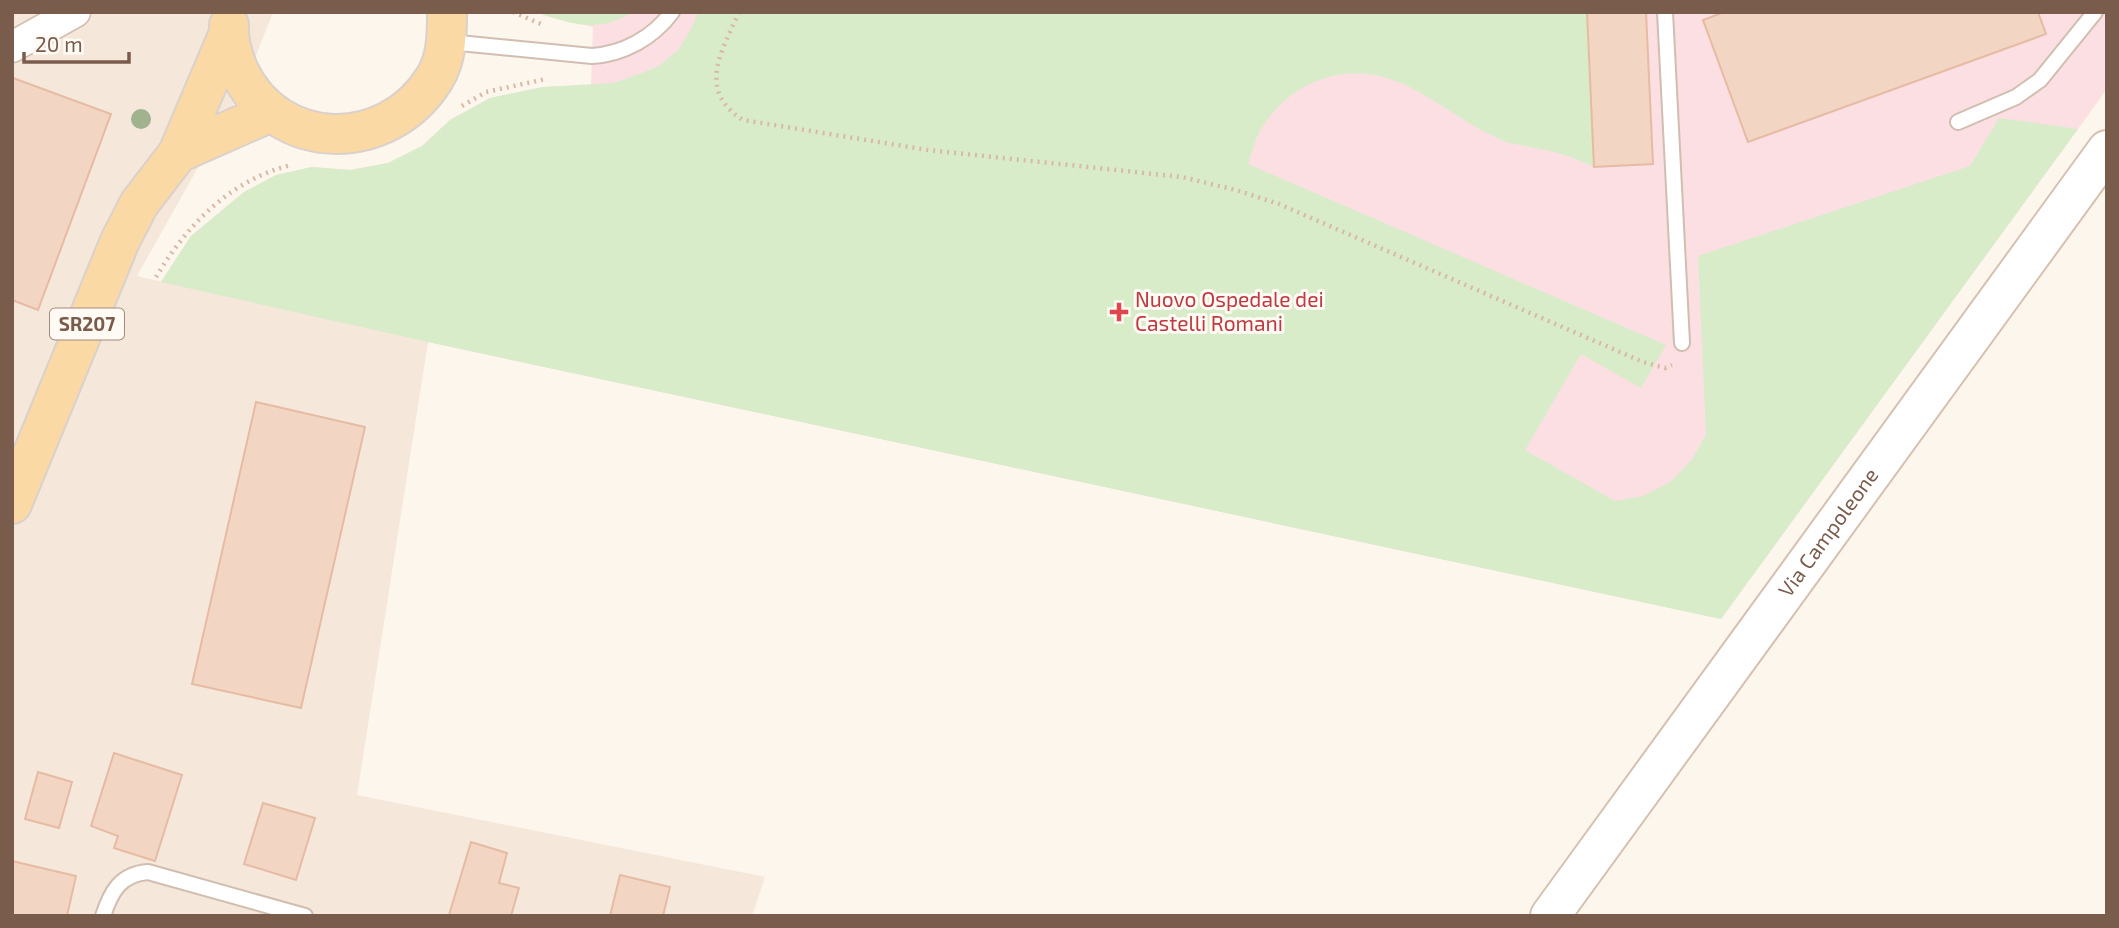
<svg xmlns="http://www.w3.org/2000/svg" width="2119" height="928" viewBox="0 0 2119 928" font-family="'Exo 2',sans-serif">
<rect width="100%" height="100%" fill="#fdf6ec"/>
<!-- residential -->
<path fill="#f5e8da" d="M12,12H273L245,84L137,276L428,342L357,795L765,877L752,916H12Z"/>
<!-- medical -->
<path fill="#fbdfe3" d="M535,12H2107V89L1721,619L428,342L161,282L191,236L244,192L276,175L312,167L350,170L388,163L422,146L450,120L490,98L543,87L591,85L593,27Z"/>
<!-- green -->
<path fill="#d8ecc9" d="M535,12H633C598,34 571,24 535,12Z
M698,12H1587L1594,167C1579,160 1565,154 1549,151C1531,146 1514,146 1497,138C1459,121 1420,85 1379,76C1332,65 1285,89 1261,129C1255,139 1252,153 1248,164L1666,345L1641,388L1581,354L1525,450L1615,501L1643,496L1670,482L1691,461L1706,435L1698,256L1970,166L1999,118L2078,129L1721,619L428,342L161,282L191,236L244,192L276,175L312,167L350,170L388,163L422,146L450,120L490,98L543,87L613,83L637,75L659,66L678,50L691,29Z"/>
<!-- building -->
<path fill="#f3d5c3" stroke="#e6bba3" stroke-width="2" d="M1587,12H1646L1653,164L1594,167Z
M1724,12H2038L2046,34L1748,142L1703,20Z
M13,78L111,114L38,310L12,300Z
M256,402L365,427L301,708L192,684Z
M114,753L182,775L155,861L114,848L118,836L91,826Z
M38,772L72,782L59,828L25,819Z
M263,803L315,818L296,880L244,864Z
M471,842L507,853L499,883L519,888L511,916L449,915Z
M12,861L76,876L67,916H12Z
M620,875L670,887L663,916H610Z"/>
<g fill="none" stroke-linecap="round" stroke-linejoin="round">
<!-- lane casing -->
<g stroke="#d1beb0" stroke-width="18">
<path id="lane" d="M1665,12L1682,343
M449,42L592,56C623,54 653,38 672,12
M1958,122L2016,97L2040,80L2095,12
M103,916C111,891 121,874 148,872L305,916"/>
</g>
<!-- street casing -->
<g stroke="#d1beb0" stroke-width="33">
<path id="street" d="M12,47L75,12"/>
</g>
<!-- secondary casing -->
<g stroke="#d6c0b0" stroke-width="42">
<g id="secondary">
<path id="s1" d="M1550,916L2107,150"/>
</g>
</g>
<!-- primary casing -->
<g stroke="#dad1cd" stroke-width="42">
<path id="primary" d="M229,25C228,41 233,57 239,71C278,153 387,154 434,79C447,59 447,35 447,12
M178,153L271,112
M12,504L120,241L139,204L178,153L229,33"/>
</g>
<!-- path -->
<path stroke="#d9b8a5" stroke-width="4.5" stroke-dasharray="2 5" stroke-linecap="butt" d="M513,12L541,24
M739,12C722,51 696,90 743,120L928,150L1182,177L1236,190L1279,204L1643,362L1665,368L1672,365
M462,106L486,92L546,79
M156,277C187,225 230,180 291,165"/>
<!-- lane -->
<use href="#lane" stroke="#fff" stroke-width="14"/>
<!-- street -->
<use href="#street" stroke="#fff" stroke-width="30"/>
<!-- secondary -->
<use href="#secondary" stroke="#fff" stroke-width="38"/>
<!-- primary -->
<use href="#primary" stroke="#fbd9a5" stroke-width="38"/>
</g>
<!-- trees -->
<circle fill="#a0b28e" cx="141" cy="119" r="10"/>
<!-- markers -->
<path fill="#e0444e" stroke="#fffaf3" stroke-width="2.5" d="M1115.5 301.5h7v7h7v7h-7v7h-7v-7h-7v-7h7z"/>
<g text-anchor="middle" stroke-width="6" stroke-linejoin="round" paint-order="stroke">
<!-- shield labels -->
<rect fill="#fffaf3" stroke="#a28b7f" stroke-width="2" x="50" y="308.5" width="74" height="31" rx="5"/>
<g font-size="19" font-weight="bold" fill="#7a5c4d">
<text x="87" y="331">SR207</text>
</g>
<!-- health labels -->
<g font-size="21" fill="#be3a42" stroke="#fffaf3" text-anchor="start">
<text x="1135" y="307">Nuovo Ospedale dei<tspan x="1135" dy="24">Castelli Romani</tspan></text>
</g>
<!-- street labels -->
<g font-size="21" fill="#7a5c4d" stroke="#fffaf3">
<text dy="7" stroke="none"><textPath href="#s1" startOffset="474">Via Campoleone</textPath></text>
</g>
</g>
<!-- border -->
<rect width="2119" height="928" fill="none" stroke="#7a5c4d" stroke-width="28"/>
<!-- scale -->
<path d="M24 52v10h105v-10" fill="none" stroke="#7a5c4d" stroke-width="3.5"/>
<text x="35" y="52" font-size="21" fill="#7a5c4d" stroke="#fffaf3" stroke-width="5" paint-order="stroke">20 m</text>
</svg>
